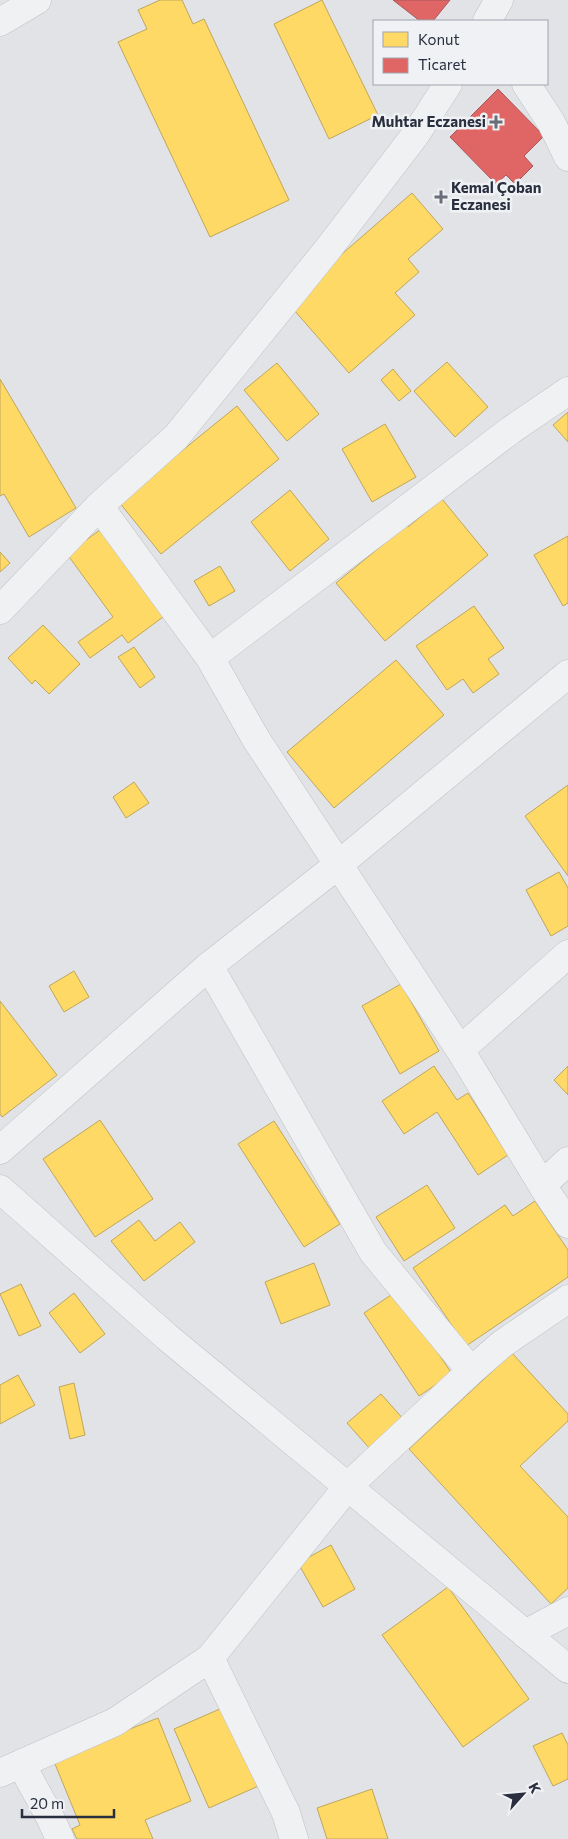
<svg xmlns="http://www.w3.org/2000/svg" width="568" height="1839" viewBox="0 0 568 1839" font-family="Commissioner,sans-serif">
<rect width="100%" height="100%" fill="#e1e3e6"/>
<!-- homes -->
<path fill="#ffd966" stroke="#bfa65a" d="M160,0H182L193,24L204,19L289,200L210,237L118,42L147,29L138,10Z
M322,0L378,115L329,139L274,24Z
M412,193L443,229L408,259L419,272L395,293L415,315L349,373L287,302Z
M447,362L488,407L455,437L414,391Z
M277,363L319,414L287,441L244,390Z
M393,369L411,391L399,401L381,380Z
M0,379L76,508L29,537L4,494L0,496Z
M237,406L279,459L161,554L119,502Z
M568,412V442L553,425Z
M385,424L416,477L372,502L342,449Z
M290,490L329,539L290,571L251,522Z
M442,499L488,555L385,641L336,583L407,525L408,527Z
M104,527L167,614L128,643L122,635L90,658L78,642L113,617L67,554Z
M568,536V603L563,606L534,555Z
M0,552L10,563L0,572Z
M220,566L235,591L209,606L194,581Z
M474,606L504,648L488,659L499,674L473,693L463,679L447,690L416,646Z
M43,625L80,664L49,694L35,680L32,684L8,658Z
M134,647L155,677L140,688L118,657Z
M396,660L444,715L334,808L287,752Z
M134,782L149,803L126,818L113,797Z
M568,785V876L525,816Z
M559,872L568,888V926L551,936L526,890Z
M74,971L89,997L64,1012L49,986Z
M401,984L439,1051L400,1074L362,1006Z
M0,1001L57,1075L2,1117L0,1114Z
M434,1066L457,1100L468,1093L508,1155L478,1175L437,1112L404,1134L382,1101Z
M568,1066V1095L554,1080Z
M100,1120L153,1199L95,1237L43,1159Z
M274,1121L340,1224L304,1247L238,1144Z
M427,1185L455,1228L404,1261L376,1217Z
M535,1201L568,1250V1277L466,1346L413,1268L505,1205L513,1216Z
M139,1220L155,1241L180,1222L195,1242L144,1281L111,1241Z
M314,1263L330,1305L281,1324L265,1282Z
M21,1284L41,1326L19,1336L0,1294Z
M397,1291L452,1374L419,1396L364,1313Z
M74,1293L105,1334L80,1353L49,1313Z
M512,1353L568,1414V1421L520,1466L568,1517V1588L551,1604L409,1449Z
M18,1375L35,1405L0,1424V1385Z
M74,1383L85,1435L70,1439L59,1387Z
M381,1394L405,1421L371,1450L347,1423Z
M331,1545L355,1589L323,1607L298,1563Z
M448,1587L529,1699L463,1747L382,1635Z
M229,1705L263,1784L209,1808L174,1729Z
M158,1718L191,1801L145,1820L153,1839H77L72,1829L80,1825L53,1759Z
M562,1733L568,1745V1779L553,1786L533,1746Z
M372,1789L388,1839H327L317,1808Z"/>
<!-- shops -->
<path fill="#e06666" stroke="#a9565a" d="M393,0H450L433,21H420Z
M498,89L544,136L524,156L533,166L515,184L506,175L496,184L450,137Z"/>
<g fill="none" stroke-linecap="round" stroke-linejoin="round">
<!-- minor casing -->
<g stroke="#bfc1c4" stroke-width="29">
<path id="minor" d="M0,22L37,0
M526,84L551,122L568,157
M99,506L210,658L256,739L460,1050L547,1193L568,1224
M210,658L511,430L568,391
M209,966L373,1252L471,1371
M460,1050L568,954
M0,1150L209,966L338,865L568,674
M542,1185L568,1161
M525,1634L568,1611
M210,1658L286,1813L294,1839
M21,1764L50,1817L60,1839
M0,1773L115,1722L210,1658L348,1486L471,1371L502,1344L568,1299"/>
</g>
<!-- tertiary casing -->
<g stroke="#bfc1c4" stroke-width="29">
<path id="tertiary" d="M487,21L499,0
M0,610L99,506L176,437L328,249L416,134L448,84
M0,1189L167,1337L568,1669"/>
</g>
<!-- minor -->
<use href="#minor" stroke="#f0f1f3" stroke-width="28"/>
<!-- tertiary -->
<use href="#tertiary" stroke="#f0f1f3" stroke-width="28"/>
</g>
<!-- markers -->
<g fill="#696e79" stroke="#eff1f5" stroke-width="2">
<path d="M493.5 114.5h5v5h5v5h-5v5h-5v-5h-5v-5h5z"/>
<path d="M438.5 189.5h5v5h5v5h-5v5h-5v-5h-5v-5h5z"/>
</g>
<g text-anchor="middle" stroke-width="5" stroke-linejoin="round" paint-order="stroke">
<!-- poi labels -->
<g font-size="15" font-weight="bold" fill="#292f3e" stroke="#eff1f5" text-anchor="end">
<text x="486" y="127">Muhtar Eczanesi</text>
<text x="451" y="193" text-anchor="start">Kemal Çoban<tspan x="451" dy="17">Eczanesi</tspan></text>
</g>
</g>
<!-- legend -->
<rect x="373" y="20" width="175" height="65" fill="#eff1f5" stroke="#a0a3ac"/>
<rect x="383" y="32" width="25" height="15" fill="#ffd966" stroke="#a0a3ac"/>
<text x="418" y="45" font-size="15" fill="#292f3e">Konut</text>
<rect x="383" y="58" width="25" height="15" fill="#e06666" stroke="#a0a3ac"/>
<text x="418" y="70" font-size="15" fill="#292f3e">Ticaret</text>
<!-- north arrow -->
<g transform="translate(523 1794) rotate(63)" stroke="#eff1f5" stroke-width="4" paint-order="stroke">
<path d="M0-4L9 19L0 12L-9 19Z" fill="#292f3e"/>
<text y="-8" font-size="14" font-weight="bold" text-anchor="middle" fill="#292f3e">K</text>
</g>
<!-- scale -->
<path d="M22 1809v8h92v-8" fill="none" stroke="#292f3e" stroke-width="2.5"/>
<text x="30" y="1809" font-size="15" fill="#292f3e" stroke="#eff1f5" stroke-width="4" paint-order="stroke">20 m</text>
</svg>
